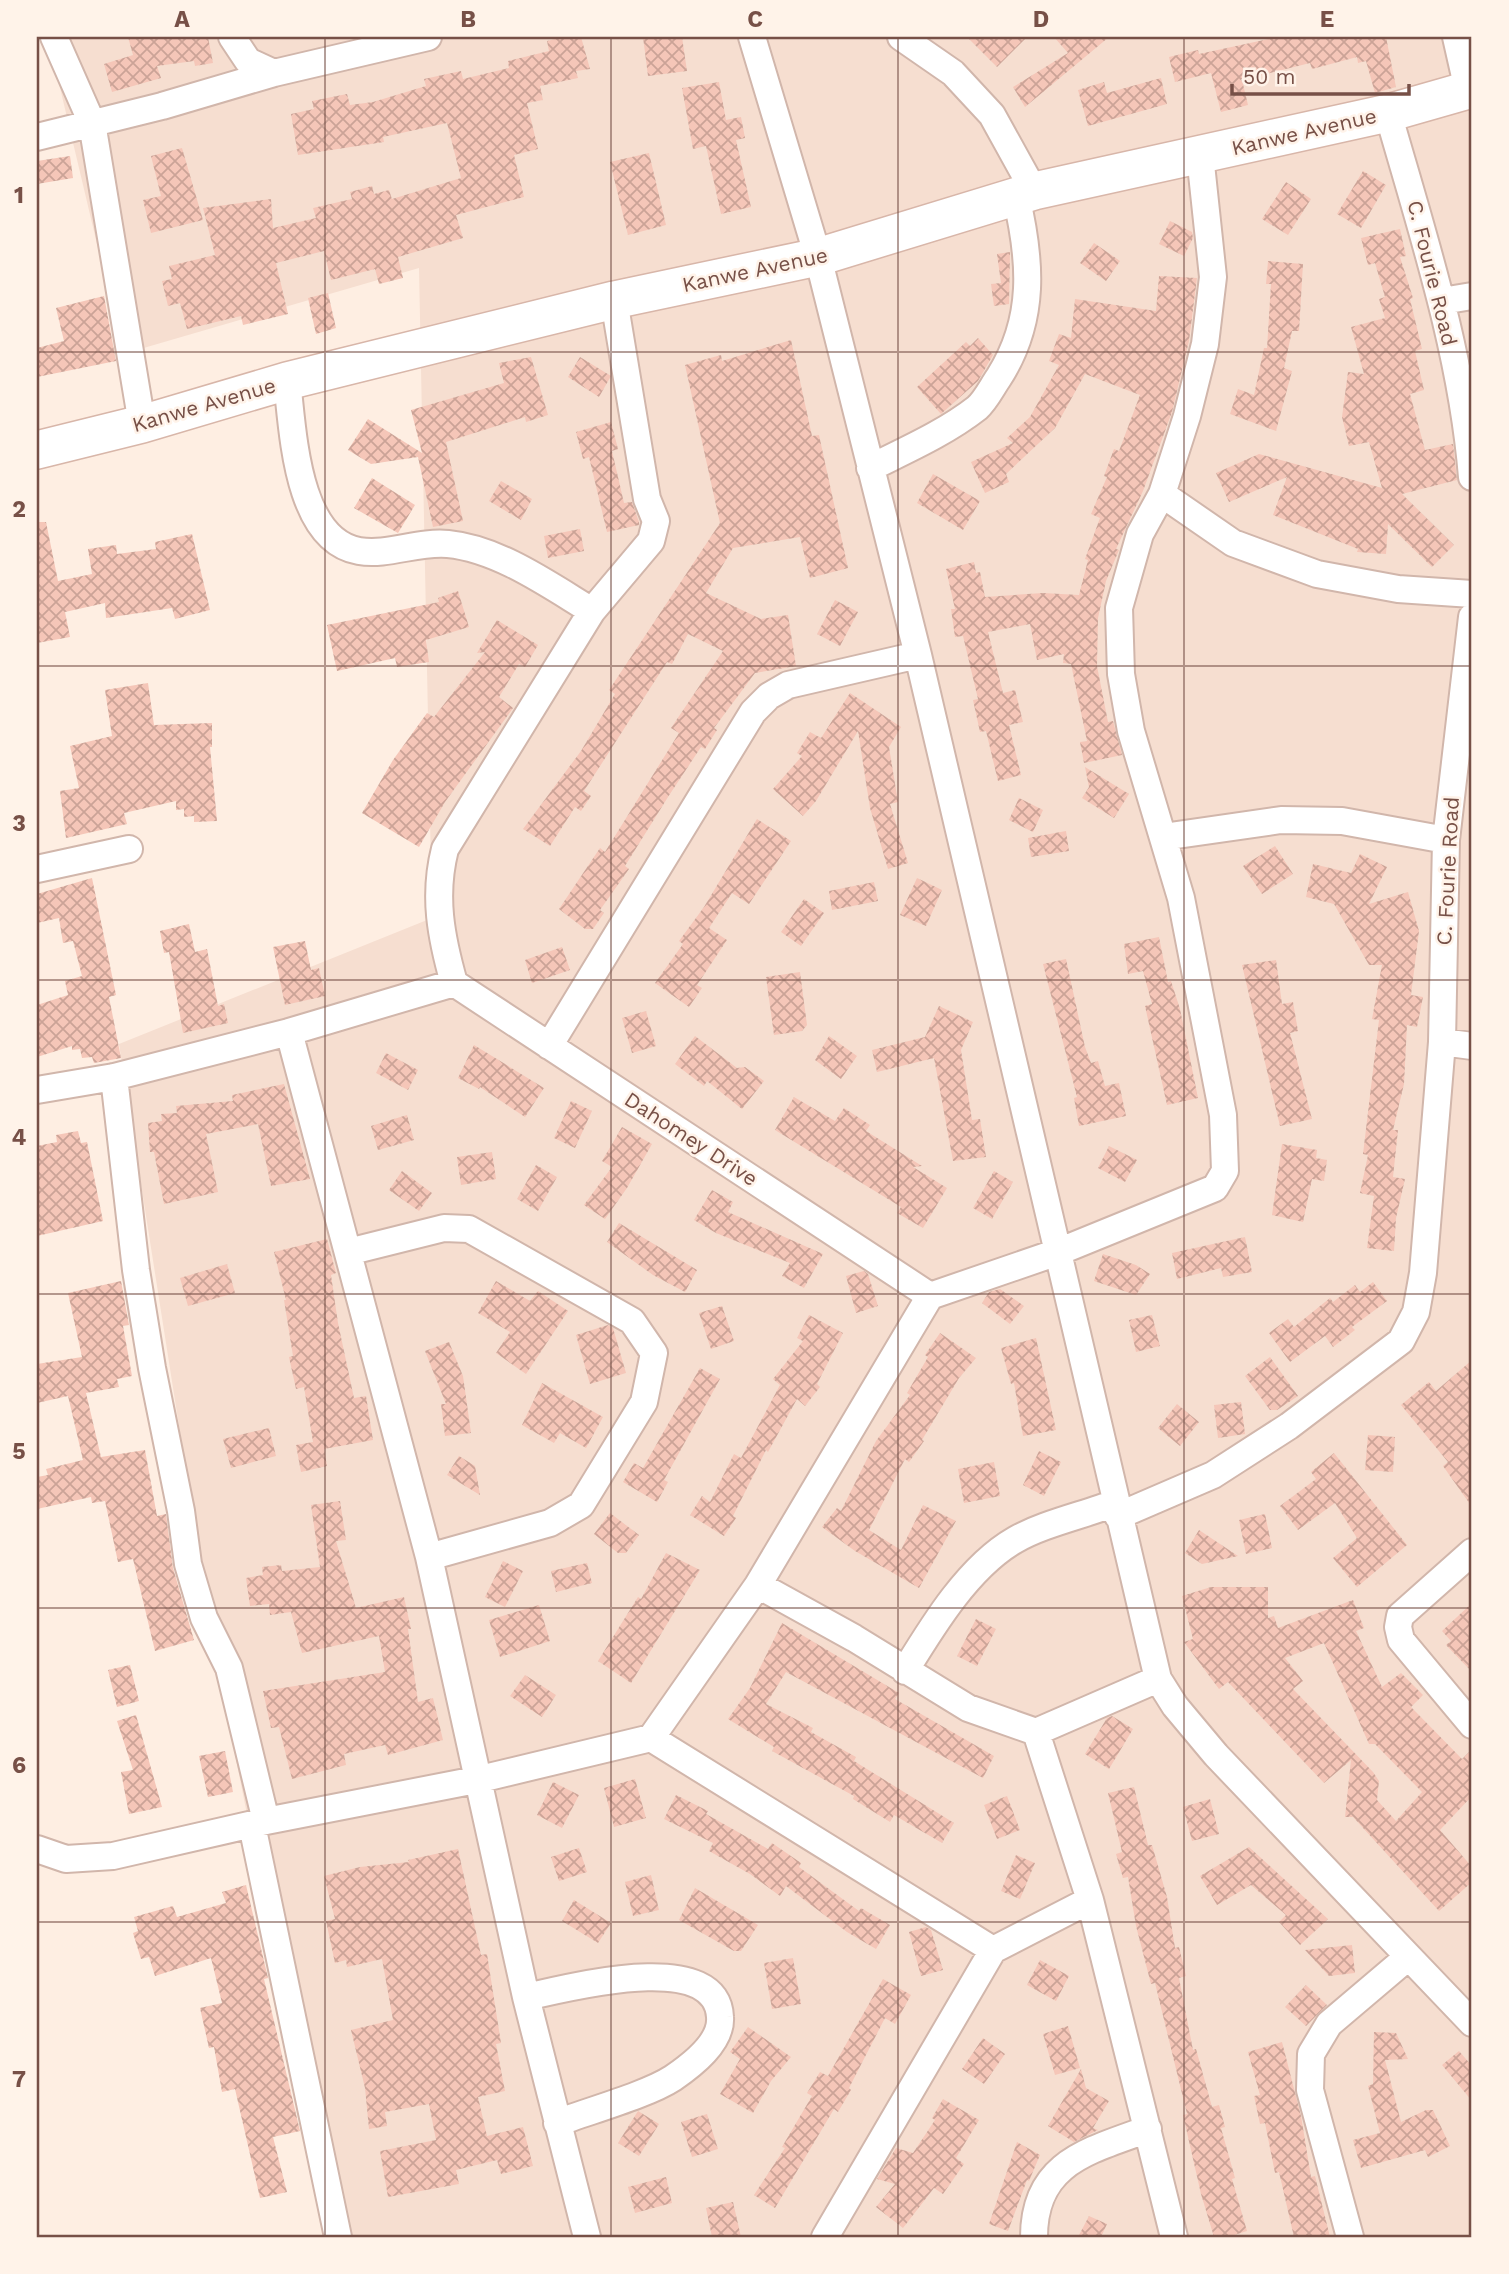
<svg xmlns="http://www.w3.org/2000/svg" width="1509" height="2274" viewBox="0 0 1509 2274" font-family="'Work Sans',sans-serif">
<defs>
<pattern id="building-cross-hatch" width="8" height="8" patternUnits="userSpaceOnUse" patternTransform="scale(1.75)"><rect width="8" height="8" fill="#f5c6b8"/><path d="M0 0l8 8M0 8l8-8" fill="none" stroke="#cba397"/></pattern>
</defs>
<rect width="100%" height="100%" fill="#feeee2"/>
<!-- residential -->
<path fill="#f6ded0" d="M48,37H1472V2237H332L215,1655L119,1044L432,918L419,268L123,354Z"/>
<!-- building -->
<path fill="url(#building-cross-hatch)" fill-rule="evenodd" d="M128,37H208L213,63L195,66L194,61L157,66L161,78L112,92L104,64L133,55Z
M564,37H581L590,69L576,71L578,78L540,86L543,100L527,103L538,149L514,155L524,197L456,215L463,238L398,257L403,278L379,284L375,269L331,280L324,251L276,263L288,314L243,325L241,316L187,329L180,303L168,306L162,281L172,279L169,266L215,255L203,208L271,199L273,228L316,218L313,208L352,199L350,192L372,186L374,194L389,190L392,199L461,178L447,123L383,137L384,142L298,155L291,114L314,109L312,101L347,94L350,105L373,102L426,86L424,79L461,71L463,79L509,68L508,61L549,51L547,41Z
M643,37H682L687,71L648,76Z
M967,37H1027L997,67Z
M1054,37H1109L1025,107L1013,87L1068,53Z
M1278,37H1386L1396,87L1375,93L1366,61L1358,63L1357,57L1312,69L1310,63L1242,80L1248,105L1221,112L1211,73L1175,82L1169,57L1198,50L1199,54Z
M1161,78L1167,104L1088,126L1078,90L1104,82L1107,93Z
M719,82L726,120L741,117L745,138L736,140L751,207L721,214L706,146L693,149L682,88Z
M182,148L203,220L151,233L143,200L161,196L151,156Z
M649,153L666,225L628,235L610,162Z
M70,156L73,178L37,184V161Z
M1363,171L1386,185L1361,228L1337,214Z
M1286,182L1311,199L1288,235L1262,219Z
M1170,221L1192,232L1193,238L1184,256L1159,244Z
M1400,229L1406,256L1400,257L1413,298L1410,299L1422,349L1415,351L1424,390L1410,394L1425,450L1453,444L1457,480L1402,494L1454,545L1432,567L1388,524L1386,554L1357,552L1358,549L1273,515L1287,477L1229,502L1216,473L1259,454L1382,488L1369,442L1349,446L1342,417L1348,372L1364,374L1351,327L1385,318L1379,299L1385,297L1375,263L1368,265L1361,238Z
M1094,243L1120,261L1106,281L1080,263Z
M1010,252L1009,304L994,306L991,284L1001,283L997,254Z
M1268,261L1303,264L1299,331H1292L1284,368L1292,371L1276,431L1230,414L1238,389L1254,395L1264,348H1267L1271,284H1266Z
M1159,276L1197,278L1189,341L1172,412L1143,491L1116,549L1119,550L1106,581L1098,618L1097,666L1108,722L1113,721L1122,755L1084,763L1080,742L1087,741L1071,664L1063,663L1064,654L1037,660L1030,624L988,632L1003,693L1015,690L1023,722L1009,725L1021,775L998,781L986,731L980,732L973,700L978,699L963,636L955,637L951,609H955L946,569L974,562L976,573L980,572L985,597L1043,593L1079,595L1088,560L1085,559L1100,518L1091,514L1107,477L1104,476L1114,449L1119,451L1140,395L1085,374L1055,428L1006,474L1009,482L985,493L971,462L1013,443L1007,438L1030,417L1059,365L1049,361L1059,334L1071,338L1075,299L1156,311Z
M328,293L336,328L316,334L308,298Z
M104,296L116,361L37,377V348L64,341L56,308Z
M978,338L993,355L978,381L941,414L917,387L966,342L970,346Z
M791,340L812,436L819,435L848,568L810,578L800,537L733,548L706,593L761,619L788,615L796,666L755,673L714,728L717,730L705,749L701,747L668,797L625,866L629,869L600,910L604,913L593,929H585L559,909L600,848L605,852L679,733L671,728L723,651L688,634L672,664L667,662L584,791L591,796L581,811L575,807L550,846L523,829L581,751L615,694L609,690L720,523L685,365L721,355L722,361Z
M531,357L548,415L526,422L525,417L446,442L463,521L433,527L418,457L371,464L348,450L368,419L422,453L411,410L504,383L499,363Z
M580,357L611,376L599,397L568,377Z
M611,422L618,449L612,451L624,503L632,502L639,522V525L607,532L589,457L583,459L576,432Z
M933,474L980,501L963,530L917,503Z
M372,478L415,505L398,533L354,508Z
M501,481L532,499L521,520L489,501Z
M37,522H46L58,581L92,574L88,549L116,545L117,554L156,549L155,542L192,534L210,610L175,619L172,608L106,618L105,603L65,612L70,637L37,643Z
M580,529L584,551L548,558L544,536Z
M458,591L469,627L426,640L429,662L397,667L395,658L337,671L327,625L439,602L438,598Z
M835,600L858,612L840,646L817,634Z
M497,620L538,645L525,667L519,664L499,697L513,708L445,802L419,847L362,813L393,760L427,713L434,717L485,652L477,653Z
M148,683L154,725L212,723V747H210L217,821L194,822V816L184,817V809L176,810V801L124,813L127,824L66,838L60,791L79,788L70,746L112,736L105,690Z
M850,693L901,727L889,747L898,802L890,804L908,863L888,869L870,808L858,731L816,801L803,816L773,789L802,756L797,753L810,732L821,738Z
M1085,767L1129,794L1114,818L1082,798L1089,787Z
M1019,798L1043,810L1033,832L1009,820Z
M757,819L791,841L749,904L732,893L709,928L727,940L697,985L702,988L689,1007L655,983L683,944L679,941L704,907Z
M1066,831L1069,851L1031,857L1028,838Z
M1275,846L1293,874L1262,894L1243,866Z
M1360,854L1387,867L1369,904L1408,892L1419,931L1411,995L1423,997L1417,1027L1407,1025L1404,1084L1393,1130H1398L1393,1177L1405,1179L1396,1218L1394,1251L1367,1248L1374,1196L1360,1193L1368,1155L1363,1154L1379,1020L1372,1019L1382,965H1369L1334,904L1306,897L1313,864L1351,873Z
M92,878L116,995L109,997L121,1058L94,1063L92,1057L82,1058L80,1049L72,1050V1046L37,1057V1005L68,995L65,981L82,976L73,941L63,943L59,918L37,923V894Z
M917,878L942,890L926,926L900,915Z
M874,882L878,901L832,910L829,891Z
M804,899L824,913L801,946L781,932Z
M189,924L195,952L207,949L218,1006L224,1004L228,1023L183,1033L169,952L164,953L160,931Z
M1159,937L1168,982L1171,981L1180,1009L1198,1098L1167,1105L1145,1006L1152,1004L1143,971L1128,974L1124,944Z
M305,941L311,970L319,968L325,996L285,1005L273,947Z
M562,947L570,970L532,983L525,960Z
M1066,959L1085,1047L1091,1063L1098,1061L1105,1086L1119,1083L1126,1116L1079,1126L1074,1098L1077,1097L1043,964Z
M1276,960L1282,1004L1293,1002L1298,1031L1290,1033L1312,1119L1280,1126L1242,965Z
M800,972L807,1025L802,1031L774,1035L766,977Z
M939,1006L973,1022L961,1050L972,1120L980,1119L986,1157L953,1161L934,1058L877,1072L872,1050L925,1037Z
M646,1011L656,1046L632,1053L622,1018Z
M695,1036L737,1068L745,1067L764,1081L742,1109L707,1081L704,1086L675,1064Z
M829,1036L857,1056L841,1079L815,1060Z
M474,1045L544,1088L525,1117L480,1087L479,1089L458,1078Z
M386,1053L418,1070L408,1090L376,1073Z
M284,1084L310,1179L271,1186L258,1124L206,1134L218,1192L164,1204L154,1152H150L148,1123L162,1121L161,1114L177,1113L176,1106L233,1101L232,1095Z
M794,1097L835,1121L844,1108L870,1125L866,1131L922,1166L913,1167L947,1188L923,1228L897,1213L901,1207L775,1130Z
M571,1101L592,1111L575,1148L554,1138Z
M407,1115L414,1140L378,1150L371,1126Z
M622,1127L652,1144L627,1188L605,1219L584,1205L612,1167L602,1161Z
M78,1131L81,1143L87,1142L103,1221L37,1236V1146L57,1142L56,1135Z
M1282,1144L1317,1150L1316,1158L1327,1160L1324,1181L1312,1179L1303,1222L1272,1215Z
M1109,1146L1137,1160L1125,1182L1098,1168Z
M492,1152L496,1179L461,1185L457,1157Z
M536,1165L557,1177L538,1211L517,1199Z
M402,1171L432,1193L419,1211L389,1190Z
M994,1171L1013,1182L992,1219L973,1208Z
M712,1190L733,1202L728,1212L823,1254L804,1288L782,1276L790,1263L716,1233L694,1220Z
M619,1223L697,1270L685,1292L653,1275L607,1242Z
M1245,1237L1252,1272L1223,1277L1221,1268L1177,1279L1172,1253Z
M327,1239L336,1273L331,1275L338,1323L354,1398L366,1396L373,1440L324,1449L327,1466L301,1472L296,1445L313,1442L304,1387L296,1389L289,1357L293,1356L284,1300H286L274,1252Z
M1103,1254L1136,1265L1150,1274L1136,1295L1094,1281Z
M227,1264L235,1293L188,1306L180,1278Z
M864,1271L868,1274L878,1306L856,1313L846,1276Z
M121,1281L129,1325L123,1326L132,1376L117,1379L119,1387L86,1393L101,1457L145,1450L157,1516L166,1514L173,1568L194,1640L155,1651L133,1559L118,1562L105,1501L92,1503L91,1497L37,1509V1477L48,1475L46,1469L83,1460L68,1396L37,1403V1364L82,1357L68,1293Z
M496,1281L530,1301L538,1291L568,1311L526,1374L496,1353L510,1332L478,1313Z
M1373,1282L1387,1301L1352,1327L1355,1330L1333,1347L1325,1336L1290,1362L1269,1333L1288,1319L1294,1327L1330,1298L1333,1302L1355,1285L1360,1292Z
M1000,1289L1024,1306L1010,1324L982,1303L989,1292Z
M722,1306L734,1341L711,1349L699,1313Z
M809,1315L843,1333L817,1384L820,1387L805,1406L797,1399L768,1452L766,1450L733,1516L736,1518L724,1536L690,1515L702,1496L710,1502L734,1454L741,1458L780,1385L773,1379L803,1341L797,1338Z
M1152,1315L1160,1346L1136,1352L1129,1320Z
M608,1325L613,1328L626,1373L590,1384L576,1335Z
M940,1333L976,1358L959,1378L922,1440L924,1441L909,1462L905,1459L869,1530L901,1550L923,1505L956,1521L919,1588L855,1551L822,1527L837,1508L841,1511L876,1441L910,1395L907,1393L928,1357L925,1355Z
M1036,1338L1056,1430L1023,1436L1014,1383L1011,1384L1001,1348Z
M449,1342L463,1376L471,1433L445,1436L441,1404H446L425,1351Z
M1270,1357L1298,1396L1277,1410H1270L1245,1376Z
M1472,1360V1507L1443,1466L1448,1462L1401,1405L1429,1382L1436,1391Z
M700,1368L720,1379L664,1480L668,1482L657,1502L623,1482L634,1463L643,1468Z
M542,1383L603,1417L586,1448L560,1433L554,1443L522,1425Z
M1241,1402L1245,1434L1218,1438L1214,1405Z
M1177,1404L1199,1422L1180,1446L1158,1428Z
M269,1428L276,1456L231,1468L223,1439Z
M1368,1435L1395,1437L1393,1472L1365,1470Z
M1039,1451L1061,1462L1044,1496L1023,1485Z
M1334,1453L1407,1545L1357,1587L1333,1558L1357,1538L1335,1503L1298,1530L1280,1506L1316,1479L1311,1472Z
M459,1456L475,1466L480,1495L447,1475Z
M994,1462L1000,1496L964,1503L958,1469Z
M340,1501L346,1540L336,1541L356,1608L404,1597L411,1629H408L418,1702L433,1698L443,1740L388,1755L385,1745L344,1754L346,1765L292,1779L279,1727L271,1728L263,1691L385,1672L379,1636L302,1653L291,1612L270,1615L269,1604L250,1606L246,1578L263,1575L262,1567L281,1565L282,1571L320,1567L311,1505Z
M610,1513L639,1535L626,1553H618L594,1534Z
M1265,1514L1272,1548L1246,1554L1239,1520Z
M1199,1530L1238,1556L1202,1564L1185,1553Z
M666,1553L700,1570L631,1683L598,1661L638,1597L641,1599Z
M503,1561L523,1571L505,1607L485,1597Z
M587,1563L592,1583L556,1592L551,1571Z
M1211,1587H1268V1618L1274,1616L1278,1628L1353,1600L1364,1628L1356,1631L1382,1687L1401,1673L1423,1695L1411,1707L1462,1759L1472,1749V1796L1440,1830L1472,1867V1882L1439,1911L1353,1817H1345L1351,1760L1324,1783L1228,1682L1219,1689L1184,1642L1193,1639L1182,1596ZM1324,1643L1369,1744H1375L1422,1792L1396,1821L1377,1800L1379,1781L1373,1772L1293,1689L1303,1681L1285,1658Z
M1472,1603V1672L1446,1645L1451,1641L1442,1631Z
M539,1605L550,1641L500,1657L489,1620Z
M976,1619L996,1629L977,1666L957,1656Z
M782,1623L899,1693L895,1699L994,1756L983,1778L786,1672L766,1704L813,1728L811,1732L856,1757L854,1761L954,1823L942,1843L894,1815L890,1822L853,1799L854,1796L772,1751L774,1747L728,1719L750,1688Z
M130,1665L139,1701L117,1707L108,1670Z
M525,1675L556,1695L542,1717L510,1696Z
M136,1715L162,1807L129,1814L121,1772L133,1770L117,1721Z
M1112,1716L1133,1729L1109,1769L1085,1754L1107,1718Z
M225,1751L233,1792L208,1797L199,1756Z
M635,1779L646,1818L614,1827L604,1788Z
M553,1782L579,1795L562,1828L537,1815Z
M1134,1787L1148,1845H1152L1167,1897L1175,1948L1179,1947L1186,1976L1179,1978L1193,2050L1196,2049L1212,2107L1219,2105L1225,2127L1221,2128L1235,2178L1232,2179L1247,2231L1228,2237H1214L1201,2194L1183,2115L1187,2114L1155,1983L1151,1984L1136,1926L1128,1877L1123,1878L1116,1854L1122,1852L1108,1793Z
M676,1795L708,1811L706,1814L768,1849L772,1843L801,1863L799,1867L859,1911L861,1908L890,1925L876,1949L847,1932L786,1886L780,1896L750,1874L709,1851L713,1843L664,1819Z
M1007,1796L1020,1830L997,1839L984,1805Z
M1210,1799L1219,1834L1192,1841L1183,1807Z
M1249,1847L1328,1919L1300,1945L1279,1922L1286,1915L1251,1885L1217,1905L1200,1876Z
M579,1848L587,1872L559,1881L551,1857Z
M458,1849L481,1955L487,1954L501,2043L496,2044L505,2091L478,2097L487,2136L523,2127L533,2166L501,2174L497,2160L456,2170L459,2184L388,2197L380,2151L436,2140L429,2104L385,2112L387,2126L369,2129L365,2088L351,2030L393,2020L382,1959L347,1967L346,1960L335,1963L326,1921L335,1919L324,1876L360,1867L409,1862L408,1860Z
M1016,1855L1035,1863L1020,1899L1001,1891Z
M651,1875L659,1910L633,1916L625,1882Z
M246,1885L268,1978L264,1979L300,2131L273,2137L287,2192L260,2198L235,2089L222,2092L214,2047L209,2048L200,2008L222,2003L211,1958L155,1976L149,1957L141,1959L133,1933L138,1931L134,1917L173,1906L177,1917L226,1903L222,1892Z
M695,1888L758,1925L741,1951H734L679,1920Z
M574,1900L611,1923L598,1943L562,1921Z
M926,1927L931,1930L943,1970L921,1976L909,1932Z
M1352,1945L1355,1973L1329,1976L1305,1950Z
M793,1958L801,2004L772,2009L764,1963Z
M1040,1960L1069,1976L1056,2001L1027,1985Z
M883,1979L911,1995L895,2024L885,2018L849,2088L851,2090L838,2112L834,2109L775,2208L754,2195L785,2148L782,2147L812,2096L807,2093L820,2072L828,2076Z
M1306,1985L1327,2005L1306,2026L1285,2007Z
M1068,2026L1080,2068L1055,2075L1043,2034Z
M748,2027L791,2057L771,2081L753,2113L720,2094L740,2059L730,2052Z
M1374,2032L1396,2033L1408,2059L1385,2060L1401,2122L1426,2110H1433L1450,2146L1428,2157L1425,2150L1361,2168L1353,2140L1380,2133L1368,2086L1373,2084Z
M983,2038L1005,2054L984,2084L962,2069Z
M1282,2042L1301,2116L1311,2177L1315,2176L1330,2237H1294L1279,2172L1275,2173L1265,2123L1260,2124L1254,2096L1260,2095L1248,2052Z
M1459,2051L1472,2066V2101L1442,2065Z
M1081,2069L1086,2088L1109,2101L1093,2128L1098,2130L1074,2142L1048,2126Z
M943,2099L979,2120L956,2158L964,2164L943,2194L934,2188L903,2228L876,2207L895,2184L877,2179L896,2148L913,2153L935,2120L932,2118Z
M638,2111L659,2124L639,2156L618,2143Z
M707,2114L718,2149L692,2157L681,2122Z
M1017,2142L1040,2155L1029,2181L1027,2180L1008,2231L989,2224Z
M666,2177L672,2203L635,2213L628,2187Z
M733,2202L741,2237H712L706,2208Z
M1089,2216L1107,2224L1101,2237H1078Z"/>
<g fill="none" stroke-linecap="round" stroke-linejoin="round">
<!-- minor casing -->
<g stroke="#d1b6ab" stroke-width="30">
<path id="minor" d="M54,37L92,123L142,424
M232,37L248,61L274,73L428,37
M752,37L818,257L918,655L1158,1679L1175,1706L1216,1755L1472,2023
M901,37L953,73L992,115L1034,191
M1456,37L1468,90
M1388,113C1422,232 1462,353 1472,477
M37,137L162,106L274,73
M1442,301L1472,296
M287,381C293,430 296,540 359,551C388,556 418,541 448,544C499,549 549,585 592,611
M870,468C906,450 945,433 977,408C986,400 992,387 999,377C1036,319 1031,260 1016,196
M1162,494L1233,543L1317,574L1398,589L1472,594
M1163,837L1281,820L1342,821L1446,840
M37,869L129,849
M454,983L930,1296
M1442,1042L1472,1046
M549,1046L753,712L769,696L788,685L918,655
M114,1077L136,1270L152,1368L181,1511L188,1564L204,1618L229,1668L266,1821
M37,1090L114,1077L289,1032
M348,1252L444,1228L469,1229L632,1321L654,1353L644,1402L581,1505L550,1523L429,1557
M1118,1516L1213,1475L1289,1426L1401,1341L1416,1312L1423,1273L1442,1042L1446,840L1472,617
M1472,1552L1400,1616L1398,1627L1401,1640L1472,1725
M758,1585L854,1638L968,1708L1036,1732
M905,1671C932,1627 968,1567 1015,1540C1042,1524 1084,1515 1115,1503
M1158,1679L1036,1732L1090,1900L1174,2237
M651,1738L993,1950
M252,1825L338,2237
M37,1849L66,1859L113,1856L266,1821L476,1780L651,1738L758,1585L930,1296L1058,1252L1215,1188L1225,1171L1223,1115L1181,898L1131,731L1121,674L1119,608L1140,534L1162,494L1187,416L1205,344L1213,277L1200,155
M526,1997C564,1989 717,1947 720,2017C722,2042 692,2065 673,2078C647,2095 588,2111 557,2123
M587,2237L526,1997L429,1557L289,1032L454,983C441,937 433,896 445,849L592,611L651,541L656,521L647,499L614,300
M825,2237L993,1950L1090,1900
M1034,2237C1034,2162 1089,2151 1148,2129
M1350,2237L1310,2090L1311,2054L1329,2024L1408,1957"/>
</g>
<!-- secondary casing -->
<g stroke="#d8b6a9" stroke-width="40">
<path id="secondary" d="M37,450L142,424L287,381L614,300L818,257L1034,191L1388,113L1472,89"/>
</g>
<!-- minor -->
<use href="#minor" stroke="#fff" stroke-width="26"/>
<!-- secondary -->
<use href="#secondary" stroke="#fff" stroke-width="37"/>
</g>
<!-- grid -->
<path fill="none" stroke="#775047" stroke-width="2" stroke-opacity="0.55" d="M325,37V2237M611,37V2237M898,37V2237M1184,37V2237M37,352H1472M37,666H1472M37,980H1472M37,1294H1472M37,1608H1472M37,1922H1472"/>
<g text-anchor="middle" stroke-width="5" stroke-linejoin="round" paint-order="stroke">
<!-- street labels -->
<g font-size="21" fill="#775047" stroke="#fff3e9">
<text transform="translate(1304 132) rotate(-13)" y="7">Kanwe Avenue</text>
<text transform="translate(755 270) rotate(-12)" y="7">Kanwe Avenue</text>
<text transform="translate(1432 273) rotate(76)" y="7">C. Fourie Road</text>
<text transform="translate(204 405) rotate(-16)" y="7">Kanwe Avenue</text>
<text transform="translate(1448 871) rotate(-87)" y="7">C. Fourie Road</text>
<text transform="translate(691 1139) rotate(33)" y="7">Dahomey Drive</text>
</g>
</g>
<!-- border -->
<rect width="1509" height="2274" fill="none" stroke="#fff3e9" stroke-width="77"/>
<!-- scale -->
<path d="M1232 84v10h177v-10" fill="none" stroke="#775047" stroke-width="3.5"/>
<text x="1243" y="84" font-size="21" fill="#775047" stroke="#fff3e9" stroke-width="5" paint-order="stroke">50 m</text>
<rect x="38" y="38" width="1432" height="2198" fill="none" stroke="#775047" stroke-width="2.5"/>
<g font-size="23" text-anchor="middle" font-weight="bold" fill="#775047">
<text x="182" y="27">A</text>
<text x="468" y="27">B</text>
<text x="755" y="27">C</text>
<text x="1041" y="27">D</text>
<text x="1327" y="27">E</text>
<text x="19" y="203">1</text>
<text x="19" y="517">2</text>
<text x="19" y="831">3</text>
<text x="19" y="1145">4</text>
<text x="19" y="1459">5</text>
<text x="19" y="1773">6</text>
<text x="19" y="2087">7</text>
</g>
</svg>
